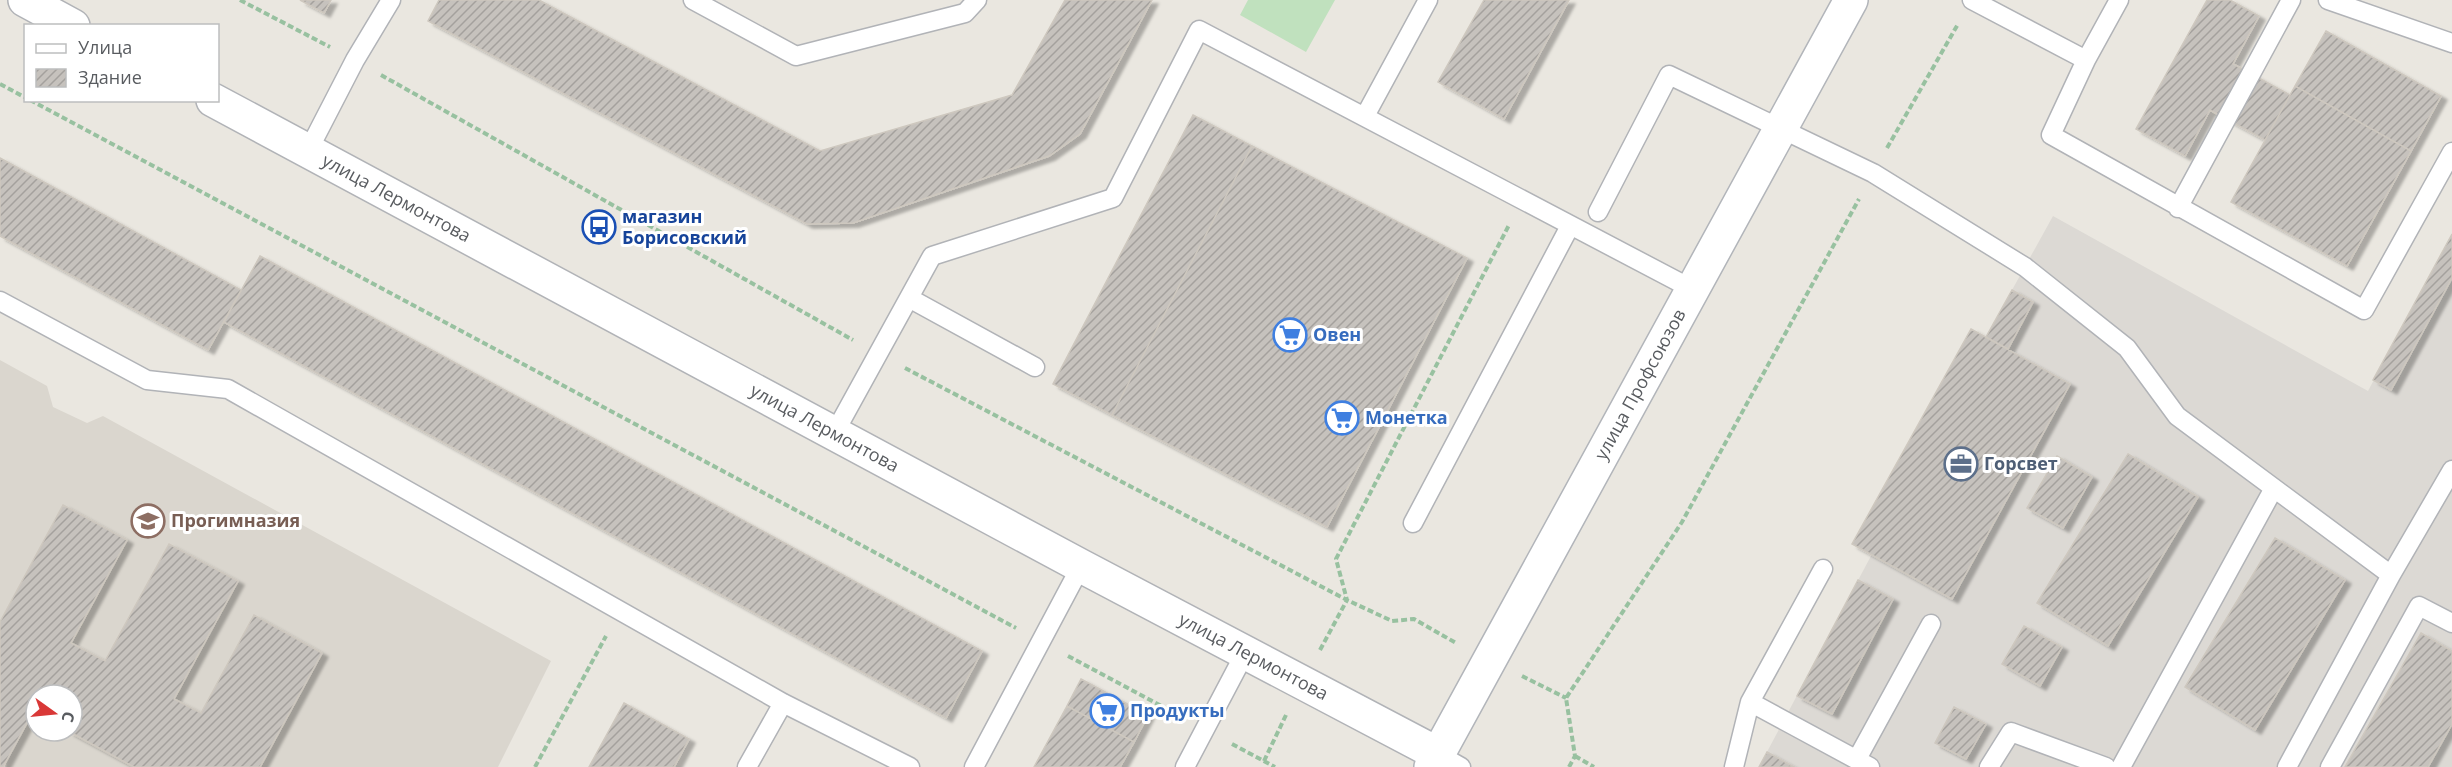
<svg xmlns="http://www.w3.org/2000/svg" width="2452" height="767" viewBox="0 0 2452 767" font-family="'Open Sans',sans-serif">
<defs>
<pattern id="building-hatch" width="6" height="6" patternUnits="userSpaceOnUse" patternTransform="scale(1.5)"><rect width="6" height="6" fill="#c6c2bd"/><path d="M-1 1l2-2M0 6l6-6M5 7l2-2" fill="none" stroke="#a4a19d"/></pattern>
<filter id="shadow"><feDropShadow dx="6" dy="4" stdDeviation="1.5" flood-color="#0004"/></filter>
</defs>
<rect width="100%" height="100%" fill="#eae7e0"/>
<!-- industrial -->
<path fill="#dcd9d4" d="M2053,216L2368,391L2452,234V767H1759L1872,554L2070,384L1986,337Z"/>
<!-- education -->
<path fill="#dad6ce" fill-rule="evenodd" d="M0,360L47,386L53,407L87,423L103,416L551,661L498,767H0ZM36,695H72V731H36Z"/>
<!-- park -->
<path fill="#c0e1be" d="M1248,0H1335L1306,52L1240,15Z"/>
<!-- building -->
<path fill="url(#building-hatch)" stroke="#cec8bf" stroke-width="1.5" filter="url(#shadow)" d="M300,0H331L324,13Z
M439,0H539L820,151L1012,95L1065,0H1152L1080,134L1049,156L853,223L807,224L428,21Z
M1484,0H1569L1504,119L1438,82Z
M2207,0H2230L2259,16L2233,64L2290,95L2265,140L2210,110L2185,156L2136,129Z
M2326,31L2441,96L2411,151L2295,86Z
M2295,86L2411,151L2347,266L2231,202Z
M1193,115L1252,146L1112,415L1053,384Z
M1252,146L1467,258L1327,527L1112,415Z
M0,158L241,290L208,350L0,236Z
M2452,234V278L2391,390L2373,380Z
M260,256L982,651L946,718L224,322Z
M2012,290L2033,302L2008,349L1986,337Z
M1971,329L2070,384L1952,599L1852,544Z
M2128,454L2198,497L2108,646L2037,603Z
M2057,456L2092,477L2063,528L2027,508Z
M63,505L127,540L71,643L105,661L169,544L238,581L174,699L201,713L254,615L322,653L260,767H134L68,731H72V695H36V714L33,712L3,767H0V622Z
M2275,538L2345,580L2255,730L2185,687Z
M1858,580L1893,599L1832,714L1797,696Z
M2024,626L2062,647L2040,686L2002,664Z
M2421,633L2452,651V724L2428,767H2345Z
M1081,679L1148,715L1134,742L1067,706Z
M624,703L689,739L674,767H589Z
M1067,706L1134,742L1120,767H1034Z
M1954,707L1986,724L1966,759L1935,743Z
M1767,752L1794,767H1759Z"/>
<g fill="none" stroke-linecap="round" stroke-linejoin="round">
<!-- service casing -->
<g stroke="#b1b3b7" stroke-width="21">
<path id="service" d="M693,0L796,56L965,13L977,0
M1972,0L2086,60
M2119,0L2086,60L2051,135L2364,310L2452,152
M2328,0L2452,43
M1365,116L1428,0
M308,151L355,60L391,0
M2178,208L2291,0
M1598,212L1669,75L1873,173L2025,267L2127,348L2177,416L2391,575L2287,767
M909,298L1035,367
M0,301L147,380L228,389L783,703L910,767
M835,432L932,256L1113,198L1199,30L1694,290
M1413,523L1570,226
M2391,575L2452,470
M1750,702L1870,767
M1438,754L1461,767
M1857,759L1931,624
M747,767L783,703
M974,767L1081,566
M1185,767L1245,653
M1734,767L1750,702L1823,569
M1989,767L2011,732L2106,767
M2121,767L2274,488
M2330,767L2419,606L2452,623"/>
</g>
<!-- tertiary casing -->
<g stroke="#b1b3b7" stroke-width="36">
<g id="tertiary">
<path d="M25,0L73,26"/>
<path id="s1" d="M213,100L1081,566L1438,754"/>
</g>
</g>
<!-- secondary casing -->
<g stroke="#b2b5ba" stroke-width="36">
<g id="secondary">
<path id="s2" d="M1431,767L1851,0"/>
</g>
</g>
<!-- path -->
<path stroke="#98c1a0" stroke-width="4" stroke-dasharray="6 3" stroke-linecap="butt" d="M240,0L330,47
M381,75L853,340
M0,84L26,98
M30,100L1016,628
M1887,148L1958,24
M905,368L1347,600L1392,621L1414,619L1456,643
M1320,650L1347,600L1336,559L1509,225
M1068,656L1180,716
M1522,676L1566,698
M1232,744L1275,767
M1575,756L1594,767
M1264,761L1286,715
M535,767L606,636
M1569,767L1575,756L1566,698L1682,522L1859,199"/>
<!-- service -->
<use href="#service" stroke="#fff" stroke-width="18"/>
<!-- tertiary -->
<use href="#tertiary" stroke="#fff" stroke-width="33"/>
<!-- secondary -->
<use href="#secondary" stroke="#fff" stroke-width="33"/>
</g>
<!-- icons -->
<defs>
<g id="bus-ring" transform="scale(1.725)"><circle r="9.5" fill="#fff" stroke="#1a4fb4" stroke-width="1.5"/><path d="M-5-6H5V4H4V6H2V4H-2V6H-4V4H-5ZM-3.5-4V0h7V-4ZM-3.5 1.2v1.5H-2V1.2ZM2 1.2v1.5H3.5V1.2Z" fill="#1a4fb4"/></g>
<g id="supermarket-ring" transform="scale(1.725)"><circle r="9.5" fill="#fff" stroke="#3f7fe0" stroke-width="1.5"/><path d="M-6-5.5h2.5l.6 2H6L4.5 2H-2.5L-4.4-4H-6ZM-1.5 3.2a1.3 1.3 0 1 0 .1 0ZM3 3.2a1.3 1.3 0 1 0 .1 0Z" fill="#3f7fe0"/></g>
<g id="office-ring" transform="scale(1.725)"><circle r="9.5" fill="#fff" stroke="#5c6f8a" stroke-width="1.5"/><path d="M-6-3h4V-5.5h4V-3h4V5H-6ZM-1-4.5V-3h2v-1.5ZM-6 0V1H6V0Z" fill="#5c6f8a"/></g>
<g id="school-ring" transform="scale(1.725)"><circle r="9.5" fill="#fff" stroke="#8d6e63" stroke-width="1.5"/><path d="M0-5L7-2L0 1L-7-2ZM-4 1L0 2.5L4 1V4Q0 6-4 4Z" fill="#8d6e63"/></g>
</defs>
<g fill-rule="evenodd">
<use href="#bus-ring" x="599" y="227"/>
<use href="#supermarket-ring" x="1290" y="335"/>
<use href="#supermarket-ring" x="1342" y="418"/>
<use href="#office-ring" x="1961" y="464"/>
<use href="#school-ring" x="148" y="521"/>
<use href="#supermarket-ring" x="1107" y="711"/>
</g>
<g text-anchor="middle" stroke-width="6" stroke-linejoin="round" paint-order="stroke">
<!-- street labels -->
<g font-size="18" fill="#595c60" stroke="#fff">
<text dy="6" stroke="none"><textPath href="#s1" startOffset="208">улица Лермонтова</textPath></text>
<text dy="6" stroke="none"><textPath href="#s2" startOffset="436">улица Профсоюзов</textPath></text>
<text dy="6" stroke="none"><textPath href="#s1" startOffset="694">улица Лермонтова</textPath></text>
<text dy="6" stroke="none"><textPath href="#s1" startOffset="1180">улица Лермонтова</textPath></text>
</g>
<!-- transit labels -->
<g font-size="18" font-weight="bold" fill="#164399" stroke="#fff" text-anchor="start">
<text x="622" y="223">магазин<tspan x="622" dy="21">Борисовский</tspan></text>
</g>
<!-- shop labels -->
<g font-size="18" font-weight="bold" fill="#366cbe" stroke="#fff" text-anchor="start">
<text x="1313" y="341">Овен</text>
<text x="1365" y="424">Монетка</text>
<text x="1130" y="717">Продукты</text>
</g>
<!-- service labels -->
<g font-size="18" font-weight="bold" fill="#4e5e75" stroke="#fff" text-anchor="start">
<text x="1984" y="470">Горсвет</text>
</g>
<!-- education labels -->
<g font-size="18" font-weight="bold" fill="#785e54" stroke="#fff" text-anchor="start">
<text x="171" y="527">Прогимназия</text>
</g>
</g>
<!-- legend -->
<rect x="24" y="24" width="195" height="78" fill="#ffffff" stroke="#bdbebf" stroke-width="1.5"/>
<rect x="36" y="44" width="30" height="9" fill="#ffffff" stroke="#bdbebf" stroke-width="1.5"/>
<text x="78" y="54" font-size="18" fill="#595c60">Улица</text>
<rect x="36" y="69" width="30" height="18" fill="url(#building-hatch)" stroke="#bdbebf" stroke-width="1.5"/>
<text x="78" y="84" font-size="18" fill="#595c60">Здание</text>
<!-- north arrow -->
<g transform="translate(54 713) rotate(105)"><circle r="28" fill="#ffffff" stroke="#bdbebf" stroke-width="1.5"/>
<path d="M0-4.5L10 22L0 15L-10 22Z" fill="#d93837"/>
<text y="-9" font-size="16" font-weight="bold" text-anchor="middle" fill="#595c60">С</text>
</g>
</svg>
